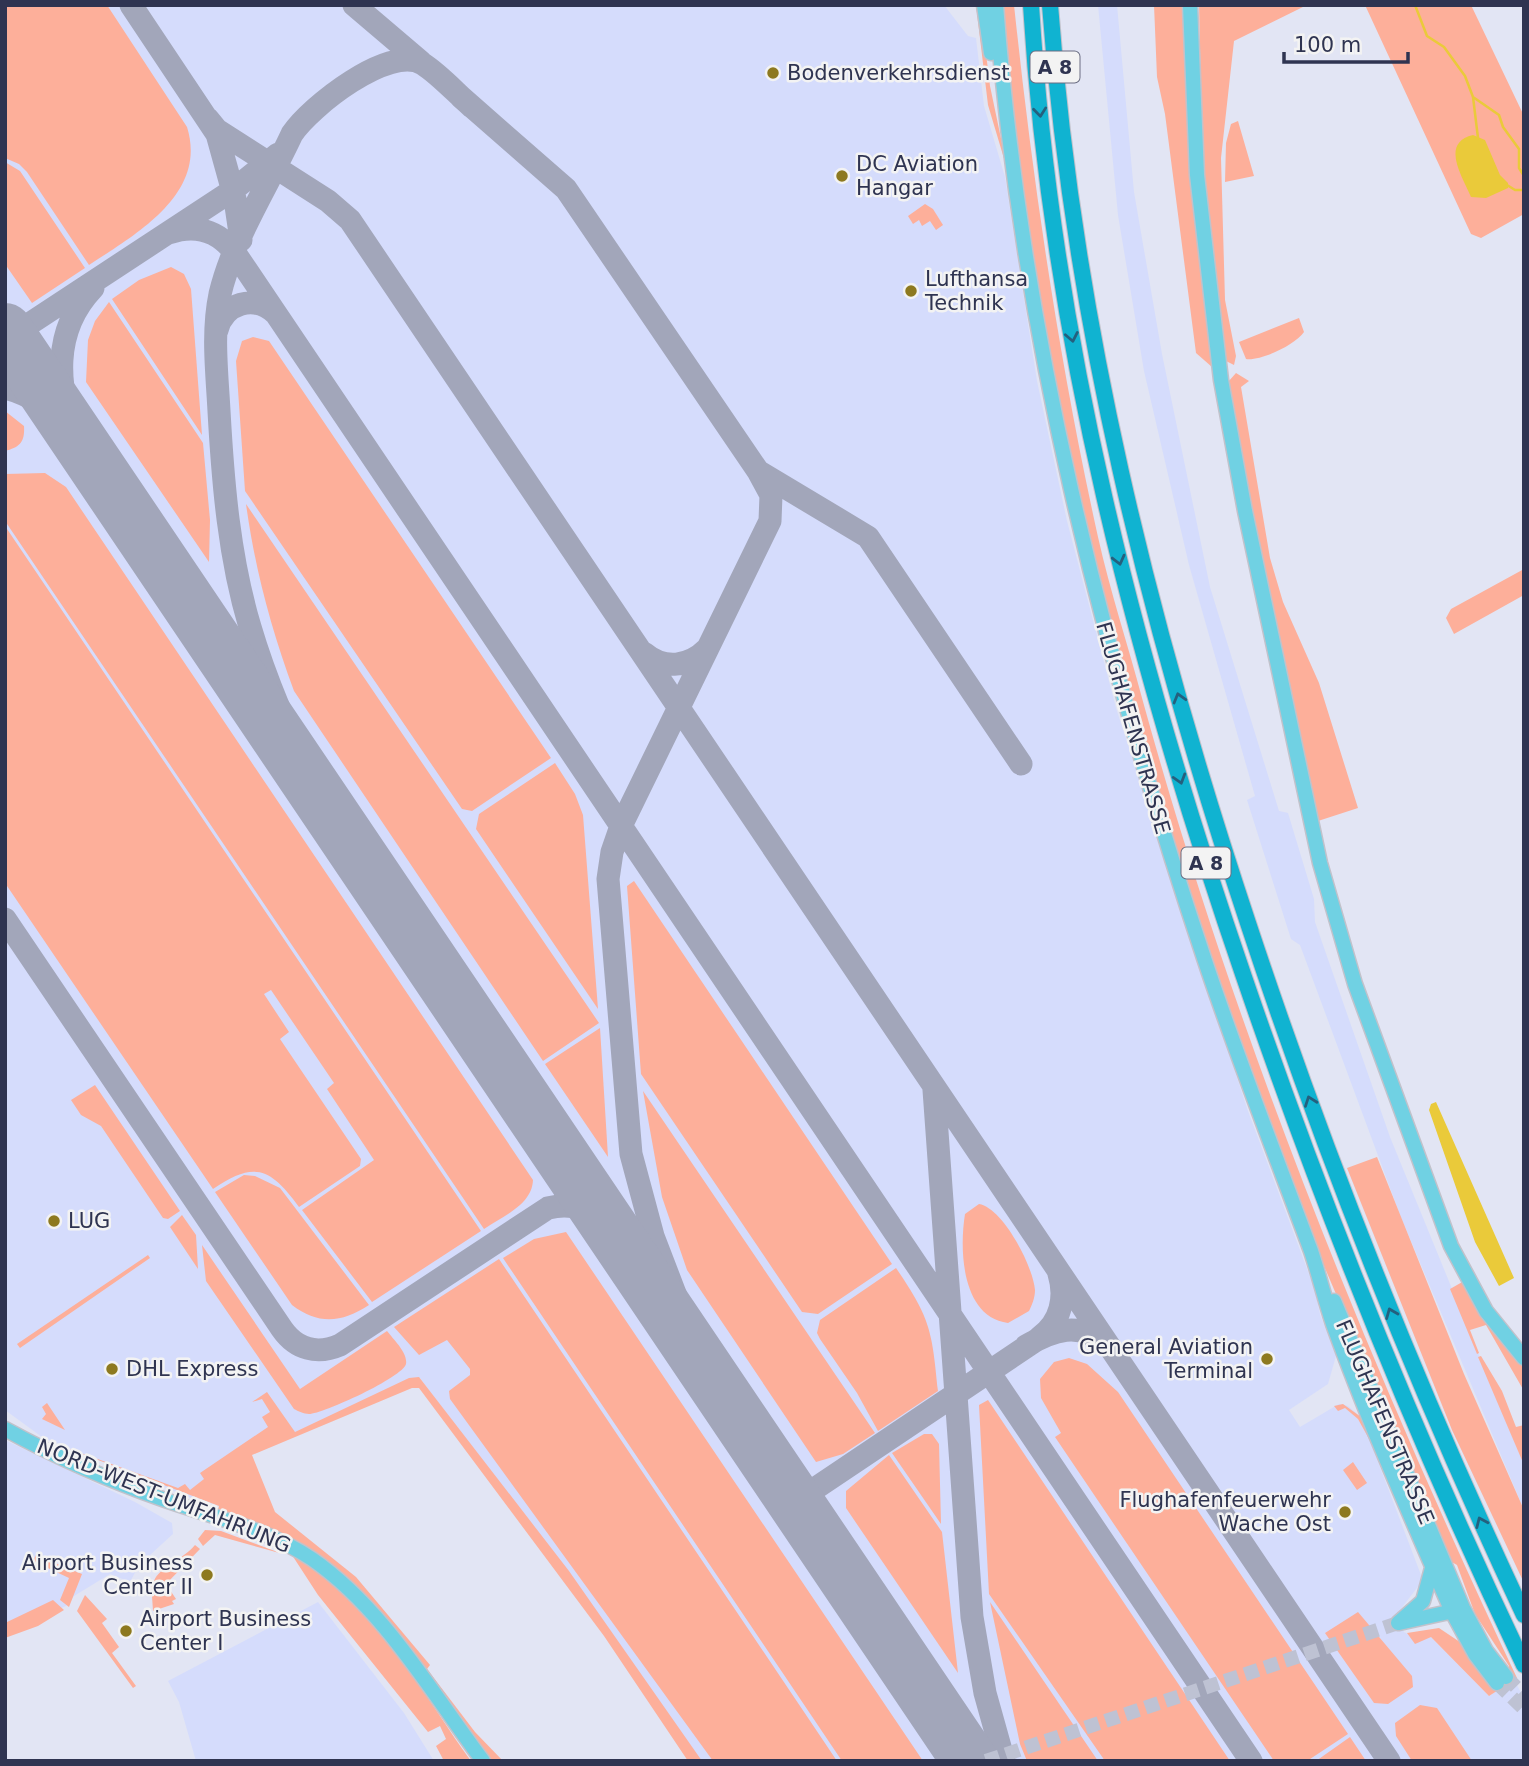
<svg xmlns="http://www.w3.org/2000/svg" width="1529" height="1766" viewBox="0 0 1529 1766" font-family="'DejaVu Sans',sans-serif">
<rect width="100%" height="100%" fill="#e2e5f4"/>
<!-- built -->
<path fill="#d5dcfc" d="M5,5H944L968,36L976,38L984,106L1005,177L1037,381L1067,521L1116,708L1248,1111L1315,1290L1320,1314L1336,1356L1328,1384L1289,1410L1300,1427L1339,1404L1348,1406L1361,1417L1421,1575L1420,1584L1400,1610L1398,1623L1404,1632L1412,1636L1431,1637L1489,1696L1514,1679L1524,1699V1761H699L420,1378L215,1467L191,1498L42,1437L5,1410Z
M1098,5H1117L1134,192L1162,354L1210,587L1279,811L1288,813L1314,899L1315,922L1390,1137L1524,1465V1510L1400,1215L1300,945L1291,939L1247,800L1255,796L1189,565L1144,371L1118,215Z
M5,1440L135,1502L172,1523L173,1534L139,1565L130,1582L110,1574L74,1596L66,1606L5,1632Z
M318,1602L404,1713L434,1761H196L179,1702L168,1681Z"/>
<!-- green -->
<path fill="#fdaf9a" d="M5,5H107L187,127C208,194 136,234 89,265L27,172L19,164L5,158Z
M976,5H980L990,86L1008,172L988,105Z
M1000,5H1014C1033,184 1059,361 1098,537C1110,591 1128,645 1142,698C1235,1036 1368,1362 1517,1678L1489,1696L1431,1637L1415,1644L1407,1633L1439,1628L1509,1675V1666L1475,1614L1457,1565L1450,1561L1295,1198L1181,875L1085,534L1028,241Z
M1154,5H1183L1194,201L1212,367L1196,353L1165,114L1157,77Z
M1199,5H1307L1234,41L1221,158L1225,300L1236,356L1234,365L1224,360L1203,178Z
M1365,5H1471L1524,116V214L1481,238L1471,234Z
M1238,121L1254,176L1225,182L1226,143L1231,124Z
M5,162L20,171L85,268L32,303L5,264Z
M925,204L933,209L943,225L936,230L930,221L922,226L919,220L913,224L908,216Z
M171,267L184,274L191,289L202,435L112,299L139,280Z
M109,302L203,443L210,520L209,562L86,382L88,340L95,321Z
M1299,318L1304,332C1295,345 1261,361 1246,359L1239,342Z
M253,337L269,341L551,758L472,811L462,809L245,491L236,361L242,341Z
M1236,373L1249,381L1241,387L1270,558L1283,602L1319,683L1358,808L1318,821L1251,513L1228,382Z
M5,411L24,426C25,442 20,447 5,451Z
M45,473L66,487L533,1180C532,1205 503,1216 484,1229L5,521V474Z
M246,504L599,1023L543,1061L294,691C271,629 255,569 246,504Z
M5,526L481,1231L372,1302L302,1210L374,1160L327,1089L334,1083L271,990L264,994L289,1032L280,1039L361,1159L360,1166L299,1207C270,1167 254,1161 213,1189L5,883Z
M1524,569V595L1454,634L1446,618L1451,609Z
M555,763L575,794L583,815L598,1009L476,829L479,814Z
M634,881L892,1264L818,1314L802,1312L641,1074L627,886Z
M600,1028L608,1157L545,1064Z
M95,1085L180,1211L168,1219L163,1218L101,1126L81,1115L71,1100Z
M643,1091L875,1433L843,1454L816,1462L687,1270L662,1197Z
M1377,1157L1464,1374L1524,1510V1583L1452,1430L1347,1168Z
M244,1175L255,1176L280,1188L369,1305C342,1323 318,1325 292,1305L215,1192Z
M979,1204C1003,1208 1033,1266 1035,1290C1035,1298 1032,1305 1029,1311L1008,1323C962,1317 959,1251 965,1214Z
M182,1215L196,1235L198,1269L170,1227Z
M566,1232L923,1761H842L503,1258L534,1239Z
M202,1245L300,1389L387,1331C394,1340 408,1353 406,1364C403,1377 323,1414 309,1414C304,1414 298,1411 294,1409L206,1281Z
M148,1255L150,1258L20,1348L17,1344Z
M499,1259L837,1761H713L450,1399L449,1391L470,1375V1369L447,1340L419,1355L394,1327Z
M896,1268C931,1319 932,1331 938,1391L878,1431L857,1393L820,1339L817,1333L820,1320Z
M1464,1281L1524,1367V1391L1486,1325L1470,1330L1479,1353L1477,1354L1450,1289Z
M1481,1356L1502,1391L1516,1427L1524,1425V1465L1478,1357Z
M1069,1358L1087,1364L1118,1392L1348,1734L1307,1761H1274L1055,1437L1061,1433L1041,1398L1040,1379L1054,1362Z
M419,1377L569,1571L702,1761H688L604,1636L419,1388H412L252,1455L275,1512L356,1577L430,1665L427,1669L475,1732L503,1761H493L479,1746C431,1681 386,1604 321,1556C290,1534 253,1522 218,1510L219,1506L56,1444L178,1488L185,1484L190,1490L204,1479L200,1473L268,1427L262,1417L270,1412L262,1399L252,1402L267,1392L295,1432L409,1378Z
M988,1400L1230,1761H1105L989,1594L979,1405Z
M47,1403L65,1430L42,1419L46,1414L42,1407Z
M1343,1404L1361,1417L1374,1448L1358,1419L1345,1408L1338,1411L1334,1406Z
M924,1434H932L939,1444L941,1524L892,1453Z
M889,1455L942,1532L958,1673L846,1508V1491Z
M1353,1462L1367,1483L1357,1490L1343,1470Z
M205,1530L221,1531L283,1554L215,1535L203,1546L198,1539Z
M195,1545L200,1549L166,1584L176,1599L172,1601L174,1604L153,1611L151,1581H154C159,1567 184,1559 195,1545Z
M36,1555L82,1574L69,1607L60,1600L69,1578L33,1561Z
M292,1555C304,1562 318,1569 329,1578C389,1628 426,1699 471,1761H444L436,1746L446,1739L440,1726L428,1732L318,1595Z
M85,1595L107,1619L102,1623L119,1647L112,1653L136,1686L133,1688L77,1611Z
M53,1600L64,1610L38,1626L5,1638V1623Z
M990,1602L1098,1761H1027L1020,1744Z
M1358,1612L1412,1676L1413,1687L1388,1704L1374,1703L1325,1633Z
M1420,1705L1437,1708L1472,1761H1412L1396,1736L1395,1723Z
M1350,1737L1366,1761H1316Z"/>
<!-- water -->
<path fill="#eaca3a" d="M1473,135L1485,140L1500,175L1508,183V188L1486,198L1471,197C1462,176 1440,143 1473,135Z
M1436,1102L1514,1278L1499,1286L1475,1242L1429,1110L1431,1104Z"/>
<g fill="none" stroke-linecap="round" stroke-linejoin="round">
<!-- stream -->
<path stroke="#eaca3a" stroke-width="2.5" d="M1415,5L1427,36L1444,47L1465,76L1473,97L1499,115L1503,127L1519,149V168L1524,176
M1473,97L1478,138
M1507,185L1515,190H1524"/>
<!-- taxiway -->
<path stroke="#a2a6ba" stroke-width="23" d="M131,5L217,134L235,199L241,240
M354,5L421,62
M461,97L566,189L758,471L868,537L1021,764
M208,119L217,130L328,201L350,220L1389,1761
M169,233C195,224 218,230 235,253L1251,1761
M217,330C224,303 254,294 275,313
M5,340L233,190L278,154
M5,388C31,395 54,410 71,431
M78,439C56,388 52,331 93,288
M644,653C664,670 689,667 707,649
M317,794C292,739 267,685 250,627C229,557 223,483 219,411C217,373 212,332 220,294C233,239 268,186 292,134C310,107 389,44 423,64C440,75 456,93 472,107
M5,919L282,1329C296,1349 317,1355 340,1345L548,1208C571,1202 597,1209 611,1230
M934,1090L972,1617L985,1693L1004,1761
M1040,1337C1061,1322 1066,1297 1059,1274
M1026,1346C1053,1330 1079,1321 1106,1344
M702,1364L653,1236L631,1154L608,879L612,852L621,826L770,521L771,495L758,471
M795,1502L1038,1339"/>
<!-- runway -->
<path stroke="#a2a6ba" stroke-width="56" d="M5,331L970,1761"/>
<!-- major-tunnel -->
<path stroke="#bec2d3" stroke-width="14" stroke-dasharray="14 7" stroke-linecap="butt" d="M1506,1677L1524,1695
M1497,1683L1524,1709
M986,1761L1398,1623"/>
<!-- major casing -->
<g stroke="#c1c2cb" stroke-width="17">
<path id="major" d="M984,5L991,53
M996,5C1021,331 1101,649 1204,958C1237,1057 1275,1154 1311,1251C1319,1275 1325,1300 1333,1324C1368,1421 1411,1517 1452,1612L1475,1654L1497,1683
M1190,5L1197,175L1221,380L1245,511L1320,863L1355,984L1451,1246L1486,1311L1524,1358
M1334,1301L1463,1608L1486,1651L1506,1677
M5,1429C56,1457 111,1481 165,1500C214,1517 269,1530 312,1559C384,1609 431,1692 483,1761
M1398,1623L1423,1601L1432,1568
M1399,1623L1458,1610"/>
</g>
<!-- highway casing -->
<g stroke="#c1c2cb" stroke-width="18">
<path id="highway" d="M1031,5C1051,337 1136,663 1244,977C1324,1211 1417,1441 1524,1665
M1050,5C1073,319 1149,625 1248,923C1326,1159 1418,1390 1524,1615"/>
</g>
<!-- major -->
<use href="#major" stroke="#70d1e3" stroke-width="14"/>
<!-- highway -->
<use href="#highway" stroke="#10b3d1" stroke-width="16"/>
</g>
<!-- one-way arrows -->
<defs><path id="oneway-chevron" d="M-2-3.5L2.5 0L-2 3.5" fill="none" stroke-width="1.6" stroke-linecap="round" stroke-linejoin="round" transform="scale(1.75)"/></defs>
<g stroke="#24607e">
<use href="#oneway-chevron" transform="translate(1040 112) rotate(84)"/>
<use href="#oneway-chevron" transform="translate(1072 337) rotate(79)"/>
<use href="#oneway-chevron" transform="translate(1119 560) rotate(76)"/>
<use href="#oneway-chevron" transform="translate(1179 698) rotate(-106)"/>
<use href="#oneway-chevron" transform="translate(1180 779) rotate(73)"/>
<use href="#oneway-chevron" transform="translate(1310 1101) rotate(-110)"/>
<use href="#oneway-chevron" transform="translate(1391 1313) rotate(-112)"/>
<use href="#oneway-chevron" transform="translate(1481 1522) rotate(-114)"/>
</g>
<!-- markers -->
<g fill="#8d791f" stroke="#f3f3f3" stroke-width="2.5">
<circle cx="773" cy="73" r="7"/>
<circle cx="842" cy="176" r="7"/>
<circle cx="911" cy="291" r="7"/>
<circle cx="54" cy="1221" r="7"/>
<circle cx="1267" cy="1359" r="7"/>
<circle cx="112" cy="1369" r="7"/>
<circle cx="1345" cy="1512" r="7"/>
<circle cx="207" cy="1575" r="7"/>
<circle cx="126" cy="1631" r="7"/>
</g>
<g text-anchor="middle" stroke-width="5" stroke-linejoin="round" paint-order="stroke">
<!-- shield labels -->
<g fill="#f3f3f3" stroke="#6a6d82" stroke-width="2">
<rect x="1030.5" y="51.5" width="49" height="31" rx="5"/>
<rect x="1181.5" y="847.5" width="49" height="31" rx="5"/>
</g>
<g font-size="19" font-weight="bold" fill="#2f3451">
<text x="1055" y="74">A 8</text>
<text x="1206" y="870">A 8</text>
</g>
<!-- poi labels -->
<g font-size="21" fill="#2f3451" stroke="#f3f3f3" text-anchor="start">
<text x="787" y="80">Bodenverkehrsdienst</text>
<text x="856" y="171">DC Aviation<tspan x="856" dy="24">Hangar</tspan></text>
<text x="925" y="286">Lufthansa<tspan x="925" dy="24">Technik</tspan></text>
<text x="68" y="1228">LUG</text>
<text x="1253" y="1354" text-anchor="end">General Aviation<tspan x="1253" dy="24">Terminal</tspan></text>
<text x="126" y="1376">DHL Express</text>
<text x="1331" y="1507" text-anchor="end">Flughafenfeuerwehr<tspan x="1331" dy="24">Wache Ost</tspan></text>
<text x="193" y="1570" text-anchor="end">Airport Business<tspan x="193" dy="24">Center II</tspan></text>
<text x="140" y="1626">Airport Business<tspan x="140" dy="24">Center I</tspan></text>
</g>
<!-- street labels -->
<g font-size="21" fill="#2f3451" stroke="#f3f3f3">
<text transform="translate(1133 728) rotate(74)" y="7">FLUGHAFENSTRASSE</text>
<text transform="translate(1385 1422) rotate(67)" y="7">FLUGHAFENSTRASSE</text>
<text transform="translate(164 1496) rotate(22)" y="7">NORD-WEST-UMFAHRUNG</text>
</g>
</g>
<!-- border -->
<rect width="1529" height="1766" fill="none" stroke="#2f3451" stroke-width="14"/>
<!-- scale -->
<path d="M1284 52v10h124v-10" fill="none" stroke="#2f3451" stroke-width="3.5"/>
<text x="1294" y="52" font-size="21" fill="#2f3451" stroke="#f3f3f3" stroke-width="5" paint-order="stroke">100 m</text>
</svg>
